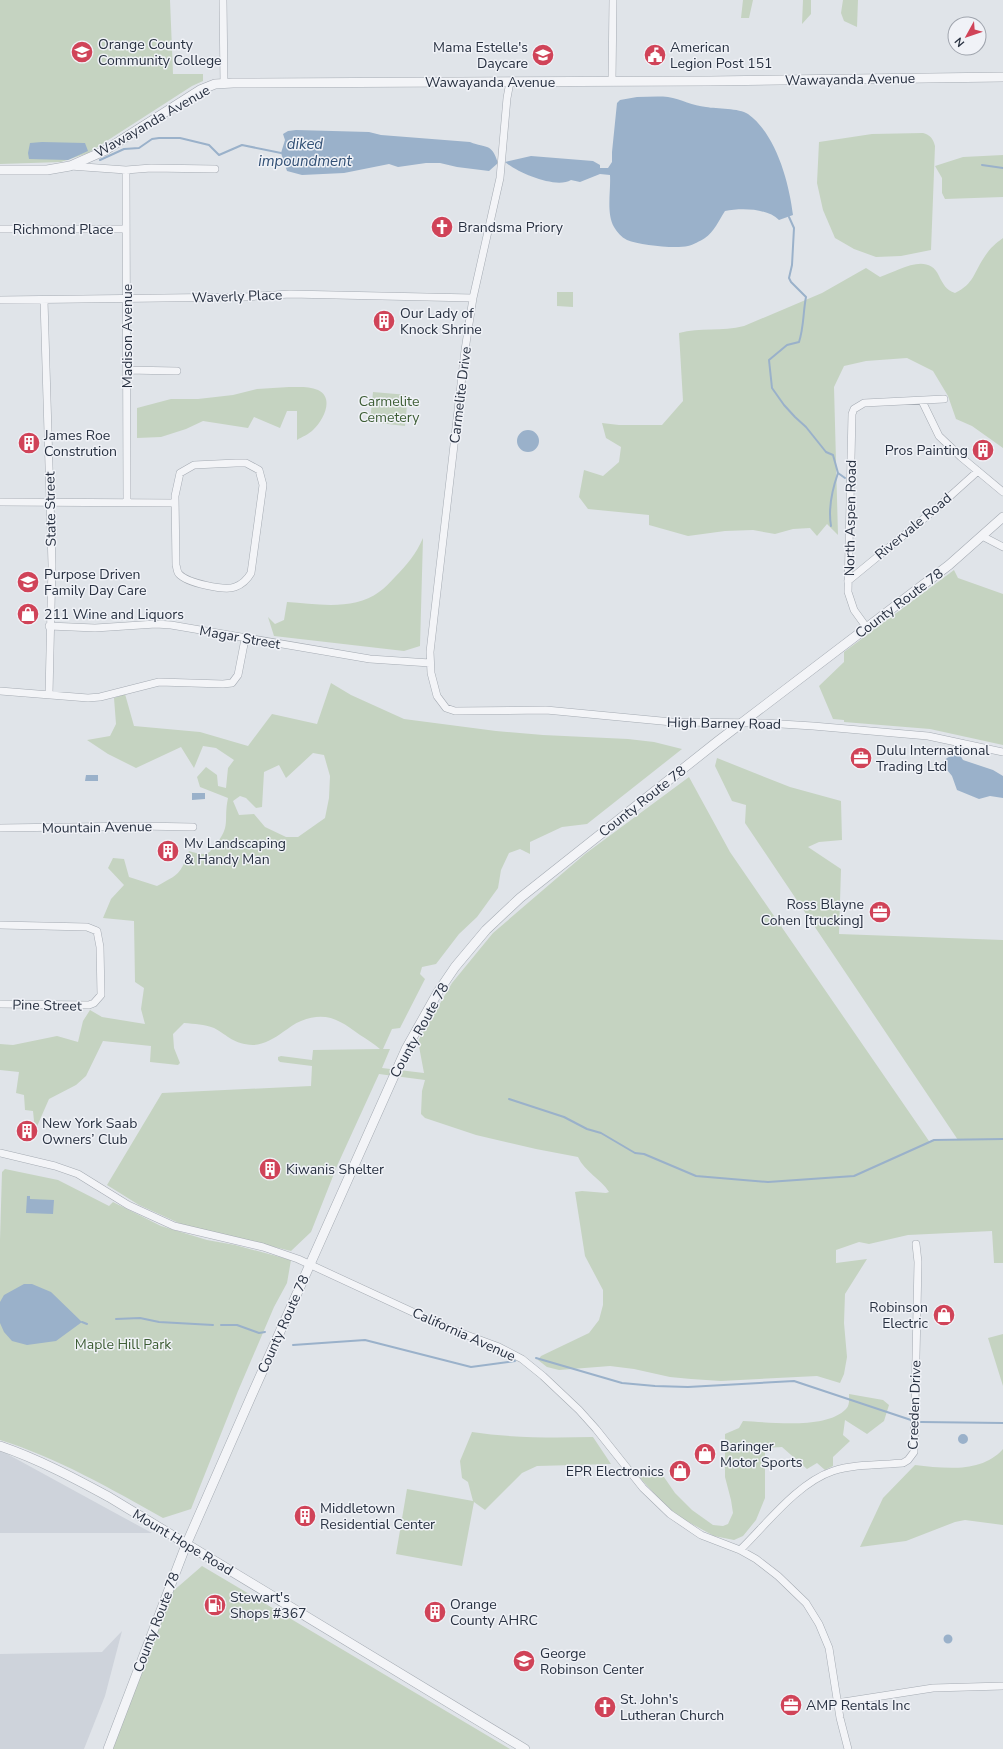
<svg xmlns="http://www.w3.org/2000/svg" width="1003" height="1749" viewBox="0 0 1003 1749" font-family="'Nunito Sans',sans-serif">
<rect width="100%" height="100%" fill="#e0e4e9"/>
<!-- built -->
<path fill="#ced3db" d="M0,1450L106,1508L152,1533H0Z
M122,1631L105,1696L84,1749H0V1654L102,1652Z"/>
<!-- green -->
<path fill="#c5d3c1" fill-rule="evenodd" d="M0,0H170L173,74H203V81L192,86L88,153L61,162L0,164Z
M743,0H753L749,18H741Z
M803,0H811V14L802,24Z
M843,0H858L857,27L844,21L841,13Z
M923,133C930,135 933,138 935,146L931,250L901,256L876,257L854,249L835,238L823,210L817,183L819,142L872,134Z
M1003,155V197L945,199L942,193V178L935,166L963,157Z
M1003,238V448L972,426L956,419L948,396L933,371L907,358L866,361L844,366L834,387L838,535L827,524L817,536L810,528L793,529L775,534L753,530L725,531L688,536L649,525V515L588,509L579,497L584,470L603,476L619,462L621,447L606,438L602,423L619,425H662L683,401L679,333C700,327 722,332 744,326L822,293L866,268L880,277C898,271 928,251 939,276C943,284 946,290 955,293C974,284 974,272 985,256C990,248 996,243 1003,238Z
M557,292H573V307L557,306Z
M289,387C298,387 309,386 318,390C335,398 323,421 313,430C309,434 302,437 297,440V411H287L280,428L254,417L248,428L203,421L186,429L161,437L137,438V408L171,399H198L233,395L257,389Z
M373,392L408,395L405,426L370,422Z
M423,538L420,646L404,651L274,636L268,617L275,624L284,620L287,602C316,604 354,611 379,592C385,588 390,582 395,577C407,565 416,554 423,538Z
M954,570L958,578L1003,594V745L930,729L844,722V720L833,719L819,686L844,662V652Z
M331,683L351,695L404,719L496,731L543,735L628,739L654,742L682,749L587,824L562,827L530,842V854L520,849L509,853L501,870L498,888L477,917L459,934L436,964L422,967L420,974L425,979L400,1028L392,1029L383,1049H390L382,1068L424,1073L418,1041L452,983L493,933L585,854L689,777L730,852L929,1141L958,1140L745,823L746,805L732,801L715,766L717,758L790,787L841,801L842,840L819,842L808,847L841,869L839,934L1003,940V1263H994L992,1231L908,1235L869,1244L859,1242L836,1250V1263L867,1259L845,1294L844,1323L847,1357L844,1374L840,1383L817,1376L721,1381L691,1379L670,1377L634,1369L610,1366L559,1370L547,1367L538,1360L541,1356L589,1333L599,1320L603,1305V1290L585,1256L575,1192L582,1191L606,1193L609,1192C601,1179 584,1171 578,1157L536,1149L476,1135L425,1118L421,1114L422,1091L425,1080L379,1074L337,1166L311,1232L291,1251L181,1224L139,1205L107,1185L162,1093L311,1086L312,1066L280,1062L278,1060V1057L281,1056L312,1060L313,1050L380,1049C374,1044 367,1039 360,1035C340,1020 326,1011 301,1021C295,1023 289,1028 283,1032C275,1038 263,1045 253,1045C233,1044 229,1036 214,1028C204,1024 195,1024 184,1023L173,1034L174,1048L180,1063L178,1065L150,1062L151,1046L103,1041L86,1076L76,1085L49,1099L35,1131L33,1111L25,1110L24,1095L16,1093L19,1072L0,1070V1044L13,1045L57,1036L78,1042L83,1021L90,1010L102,1017L145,1024L141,1009L144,988L135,982L134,921L103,918L111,899L124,885L108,868L113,858L124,859L129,877L157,886C179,874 180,875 189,851C193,852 199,854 204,854C209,854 211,850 214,847C232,825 223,822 228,798L200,787L197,777L206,767L217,775L218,786L226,788L228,768L234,760L216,748L203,746L194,768L181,747L136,768L108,754L87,740L110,736L116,724L114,698L125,694L134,726L200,732L248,746L272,714L317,724ZM313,753L324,755L330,776L329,798L325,818L298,837H286L265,827L254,814L239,815L233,801L240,796L246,798L256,808L262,807L264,772L279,765L286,778Z
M5,1169L58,1180L109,1206L113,1202L161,1226L207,1240L235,1245L291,1260L287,1283L274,1307L238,1391L191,1509L163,1518C111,1489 58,1458 0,1440V1240L2,1172Z
M1003,1334V1386L988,1338Z
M849,1394L883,1400L889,1405L884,1421L867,1434L845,1420L843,1435L850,1441L833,1457V1466L825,1470L817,1463L807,1469L782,1447L765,1448V1498L756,1520L743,1536L734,1540L714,1536L683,1519L667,1507L639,1477H664L675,1493L692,1510L713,1525L723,1526L728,1524L733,1513L731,1500L725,1477V1434L739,1428L743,1421C770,1422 826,1430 846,1409C850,1405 849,1399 849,1394Z
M472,1432C512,1438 552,1438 593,1437L611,1464L537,1466L522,1473L485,1510L474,1502L462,1566L396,1554L407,1489L473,1501L468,1482L462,1478L460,1461Z
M1003,1449V1525L965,1520L955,1522L906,1541L860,1547L883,1498L915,1465C943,1468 981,1474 1003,1449Z
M202,1566L510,1749H107L172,1592Z"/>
<!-- water -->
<path fill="#9ab1ca" d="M637,97C647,97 658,96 668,97C681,99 693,106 706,107C717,109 739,108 748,114C776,134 789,182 793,215L779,220C767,208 741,208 725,211C719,220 714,232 705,238C700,241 693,245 688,246C674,249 640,245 627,240C621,237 617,232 614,227C606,213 611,191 610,175L600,174L580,182L571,180C556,189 518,173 505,162L531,156L593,161L600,165V168H608L612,162V152L617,103L620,100Z
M296,130L369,132L381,135L470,142C487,149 491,142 498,163L489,171L457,167L440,163H426L398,167L389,164L344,173L302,175L287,171L281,153L285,140L283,134L288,131Z
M42,142L85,143L88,151L68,160L29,159L28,153L30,143Z
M517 441a11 11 0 1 1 22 0a11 11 0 1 1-22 0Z
M84.5 614a4.5 4.5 0 1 1 9 0a4.5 4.5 0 1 1-9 0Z
M955,754L960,755L963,760L993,770L1003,776V798L990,796L979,799L957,790L952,776L948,771L944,770L941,764L947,758Z
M86,775H98V781H85Z
M192,793H205V799L192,800Z
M27,1196H30V1199L54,1200L53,1214L26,1213Z
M24,1284H32L51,1292L82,1322L56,1341L27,1345L12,1341L4,1332L0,1323V1302L4,1295Z
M958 1439a5 5 0 1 1 10 0a5 5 0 1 1-10 0Z
M943.5 1639a4.5 4.5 0 1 1 9 0a4.5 4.5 0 1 1-9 0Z"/>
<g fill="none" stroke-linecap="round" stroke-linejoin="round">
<!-- stream -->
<path stroke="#9ab1ca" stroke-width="2" d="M100,160L124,149L139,148L152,139L159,138H180L209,145L219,155L242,145L281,153
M982,165L1003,168
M789,217L794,228L792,265L789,278L791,282L806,297C803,312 804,327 799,342L787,345L769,360L772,388L784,405L795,417L806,427L826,452L833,455L838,473L845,478
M831,526C828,508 832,490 838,473
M509,1099L564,1117L587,1129L601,1133L635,1153L644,1154L696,1176L768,1182L854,1176L934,1140L1003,1139
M116,1319L140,1318L159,1322L213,1325
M82,1322L87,1324
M221,1325H237L259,1333L265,1332
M293,1345L365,1340L471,1367L515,1361
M536,1358L622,1383L655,1386L688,1387L794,1381L911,1420
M921,1422L1003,1423"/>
<!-- minor casing -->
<g stroke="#a5abb3" stroke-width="8">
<path id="minor" d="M223,0L224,84
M612,81L613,0
M510,82L507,98L500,178L473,298L465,350L430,652L431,673L437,696L446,708L455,711L546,710L672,722L765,723L813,726L928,736L1003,752
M70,166L126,170L151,168L215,169
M126,170L127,501
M0,229H126
M0,300L244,297L290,294L473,298
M44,300L52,565L49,694
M127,370L177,371
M922,401L939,436L961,457L1003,492
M236,463H246L259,470L263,485L251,573C247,580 243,584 235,587C225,591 187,583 179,574C177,572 177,568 176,565L175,496L180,473L194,465Z
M0,502L175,503
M982,536L1003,547
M848,581L938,507L978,471
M49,626L95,628L156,624L171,625L370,659L430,663
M867,628L854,610L848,592L852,414L854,409L864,403L944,399
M0,691L88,698L100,697L159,682L223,684L232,683L238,675L245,639
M0,828L140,826L193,827
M0,925L87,927L97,931L100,947L101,995L94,1003L89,1005L0,1004
M0,1153L55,1166L78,1174L128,1205L174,1226L263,1247L298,1259L445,1327L499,1347L522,1359L543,1376L579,1410L596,1429L643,1488L670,1514L701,1535L740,1550L756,1559L778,1576L806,1603L819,1624L829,1648L840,1718L848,1749
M740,1550C766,1525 797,1483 833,1471C854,1464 880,1465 903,1463L908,1460L914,1452L918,1262L916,1244
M837,1703L933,1688L1003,1686"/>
</g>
<!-- tertiary casing -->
<g stroke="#a5abb3" stroke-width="10">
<path id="tertiary" d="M0,170H47L70,166L104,151L200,90L215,84L233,83L710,81L1003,77
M0,1446C38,1459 74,1478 109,1497L525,1749
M108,1749L186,1545L250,1399L406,1049L438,992L455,967L486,930L520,898L718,741L949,565L1003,517"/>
</g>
<!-- minor -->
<use href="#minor" stroke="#f3f4f7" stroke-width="7"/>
<!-- tertiary -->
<use href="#tertiary" stroke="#f3f4f7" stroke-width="9"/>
</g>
<!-- icons -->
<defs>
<g id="university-disc" transform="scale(1.15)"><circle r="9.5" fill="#d04358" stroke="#f0f2f7"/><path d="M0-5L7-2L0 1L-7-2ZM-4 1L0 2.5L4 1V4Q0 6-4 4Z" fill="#fff"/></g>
<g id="school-disc" transform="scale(1.15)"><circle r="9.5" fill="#d04358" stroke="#f0f2f7"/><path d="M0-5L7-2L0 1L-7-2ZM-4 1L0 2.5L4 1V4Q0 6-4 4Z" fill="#fff"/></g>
<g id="civic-disc" transform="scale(1.15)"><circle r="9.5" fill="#d04358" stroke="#f0f2f7"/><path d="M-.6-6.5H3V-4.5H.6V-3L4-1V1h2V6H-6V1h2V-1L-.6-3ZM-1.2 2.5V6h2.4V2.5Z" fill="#fff"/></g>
<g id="church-disc" transform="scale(1.15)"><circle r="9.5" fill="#d04358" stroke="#f0f2f7"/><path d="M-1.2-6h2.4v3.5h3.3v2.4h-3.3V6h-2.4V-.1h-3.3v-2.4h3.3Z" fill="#fff"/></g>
<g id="building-disc" transform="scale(1.15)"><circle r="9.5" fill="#d04358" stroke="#f0f2f7"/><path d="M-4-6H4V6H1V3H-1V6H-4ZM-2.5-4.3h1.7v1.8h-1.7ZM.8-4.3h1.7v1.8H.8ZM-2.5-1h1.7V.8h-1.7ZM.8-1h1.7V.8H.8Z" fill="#fff"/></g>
<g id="shop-disc" transform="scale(1.15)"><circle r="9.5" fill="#d04358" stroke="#f0f2f7"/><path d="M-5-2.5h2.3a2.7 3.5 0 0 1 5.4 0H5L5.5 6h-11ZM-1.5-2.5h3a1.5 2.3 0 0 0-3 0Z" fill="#fff"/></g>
<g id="office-disc" transform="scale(1.15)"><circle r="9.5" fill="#d04358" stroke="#f0f2f7"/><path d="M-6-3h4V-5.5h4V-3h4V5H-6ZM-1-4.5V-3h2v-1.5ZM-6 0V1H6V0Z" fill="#fff"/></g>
<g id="fuel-disc" transform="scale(1.15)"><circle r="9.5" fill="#d04358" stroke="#f0f2f7"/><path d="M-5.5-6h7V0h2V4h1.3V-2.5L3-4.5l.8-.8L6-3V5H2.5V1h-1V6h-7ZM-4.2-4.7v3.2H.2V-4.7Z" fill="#fff"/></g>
</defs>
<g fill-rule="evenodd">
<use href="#university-disc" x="82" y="52"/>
<use href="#school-disc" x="543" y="55"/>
<use href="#civic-disc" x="655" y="55"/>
<use href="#church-disc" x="442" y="227"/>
<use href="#building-disc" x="384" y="321"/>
<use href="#building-disc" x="29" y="443"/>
<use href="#building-disc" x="983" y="450"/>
<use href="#school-disc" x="28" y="582"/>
<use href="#shop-disc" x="28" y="614"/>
<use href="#office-disc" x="861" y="758"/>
<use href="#building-disc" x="168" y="851"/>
<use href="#office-disc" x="880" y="912"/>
<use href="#building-disc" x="27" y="1131"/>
<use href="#building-disc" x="270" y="1169"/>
<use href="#shop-disc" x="944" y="1315"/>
<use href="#shop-disc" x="705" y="1454"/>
<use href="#shop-disc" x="680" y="1471"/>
<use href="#building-disc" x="305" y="1516"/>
<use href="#fuel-disc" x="215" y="1605"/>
<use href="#building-disc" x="435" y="1612"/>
<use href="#school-disc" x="524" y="1661"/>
<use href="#office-disc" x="791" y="1705"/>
<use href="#church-disc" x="605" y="1707"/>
</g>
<g text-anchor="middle" stroke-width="3" stroke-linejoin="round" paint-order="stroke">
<!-- poi labels -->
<g font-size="14" fill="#283141" stroke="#f0f2f7" text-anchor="start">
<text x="98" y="49">Orange County<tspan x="98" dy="16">Community College</tspan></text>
<text x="528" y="52" text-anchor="end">Mama Estelle's<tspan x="528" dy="16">Daycare</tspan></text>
<text x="670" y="52">American<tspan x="670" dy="16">Legion Post 151</tspan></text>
<text x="458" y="232">Brandsma Priory</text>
<text x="400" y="318">Our Lady of<tspan x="400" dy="16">Knock Shrine</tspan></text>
<text x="44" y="440">James Roe<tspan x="44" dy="16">Constrution</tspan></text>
<text x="968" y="455" text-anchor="end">Pros Painting</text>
<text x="44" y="579">Purpose Driven<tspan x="44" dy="16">Family Day Care</tspan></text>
<text x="44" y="619">211 Wine and Liquors</text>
<text x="876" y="755">Dulu International<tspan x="876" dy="16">Trading Ltd</tspan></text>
<text x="184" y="848">Mv Landscaping<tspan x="184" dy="16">&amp; Handy Man</tspan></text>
<text x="864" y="909" text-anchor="end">Ross Blayne<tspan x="864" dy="16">Cohen [trucking]</tspan></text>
<text x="42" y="1128">New York Saab<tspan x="42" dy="16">Owners’ Club</tspan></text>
<text x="286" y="1174">Kiwanis Shelter</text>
<text x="928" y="1312" text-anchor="end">Robinson<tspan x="928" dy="16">Electric</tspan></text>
<text x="720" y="1451">Baringer<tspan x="720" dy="16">Motor Sports</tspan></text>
<text x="664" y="1476" text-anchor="end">EPR Electronics</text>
<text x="320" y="1513">Middletown<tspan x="320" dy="16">Residential Center</tspan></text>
<text x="230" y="1602">Stewart's<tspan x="230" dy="16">Shops #367</tspan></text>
<text x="450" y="1609">Orange<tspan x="450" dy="16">County AHRC</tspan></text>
<text x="540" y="1658">George<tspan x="540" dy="16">Robinson Center</tspan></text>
<text x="620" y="1704">St. John's<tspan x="620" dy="16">Lutheran Church</tspan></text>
<text x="806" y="1710">AMP Rentals Inc</text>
</g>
<!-- street labels -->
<g font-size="14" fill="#283141" stroke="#f0f2f7">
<text transform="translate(850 79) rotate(-1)" y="5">Wawayanda Avenue</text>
<text x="490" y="87">Wawayanda Avenue</text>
<text transform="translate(152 121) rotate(-30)" y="5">Wawayanda Avenue</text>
<text x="63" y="234">Richmond Place</text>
<text transform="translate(237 296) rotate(-2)" y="5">Waverly Place</text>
<text transform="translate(127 336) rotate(-90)" y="5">Madison Avenue</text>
<text transform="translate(460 395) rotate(-83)" y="5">Carmelite Drive</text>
<text transform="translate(50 509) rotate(-91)" y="5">State Street</text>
<text transform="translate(850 518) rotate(-89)" y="5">North Aspen Road</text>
<text transform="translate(913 526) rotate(-40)" y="5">Rivervale Road</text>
<text transform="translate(899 603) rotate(-37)" y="5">County Route 78</text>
<text transform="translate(240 637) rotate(10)" y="5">Magar Street</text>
<text transform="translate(724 723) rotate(1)" y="5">High Barney Road</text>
<text transform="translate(642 801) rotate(-38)" y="5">County Route 78</text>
<text transform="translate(97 827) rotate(-1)" y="5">Mountain Avenue</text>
<text transform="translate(47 1005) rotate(1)" y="5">Pine Street</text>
<text transform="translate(419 1030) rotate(-61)" y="5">County Route 78</text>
<text transform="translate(283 1324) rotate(-66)" y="5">County Route 78</text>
<text transform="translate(464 1334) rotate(24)" y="5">California Avenue</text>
<text transform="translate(914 1405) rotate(-88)" y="5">Creeden Drive</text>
<text transform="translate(183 1542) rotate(31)" y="5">Mount Hope Road</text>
<text transform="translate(156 1622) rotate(-69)" y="5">County Route 78</text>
</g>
<!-- park labels -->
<g font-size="14" fill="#3d5d35" stroke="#f0f2f7">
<text x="389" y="406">Carmelite<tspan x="389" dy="16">Cemetery</tspan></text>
<text x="123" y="1349">Maple Hill Park</text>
</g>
<!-- water labels -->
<g font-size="15" font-style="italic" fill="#325075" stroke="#f0f2f7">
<text x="305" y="149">diked<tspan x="305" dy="17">impoundment</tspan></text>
</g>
</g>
<!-- north arrow -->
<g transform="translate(967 36) rotate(230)"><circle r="19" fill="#f0f2f7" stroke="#a0a5ae"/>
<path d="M0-3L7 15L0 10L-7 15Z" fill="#d04358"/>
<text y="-6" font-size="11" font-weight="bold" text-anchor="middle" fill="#283141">N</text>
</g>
</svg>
